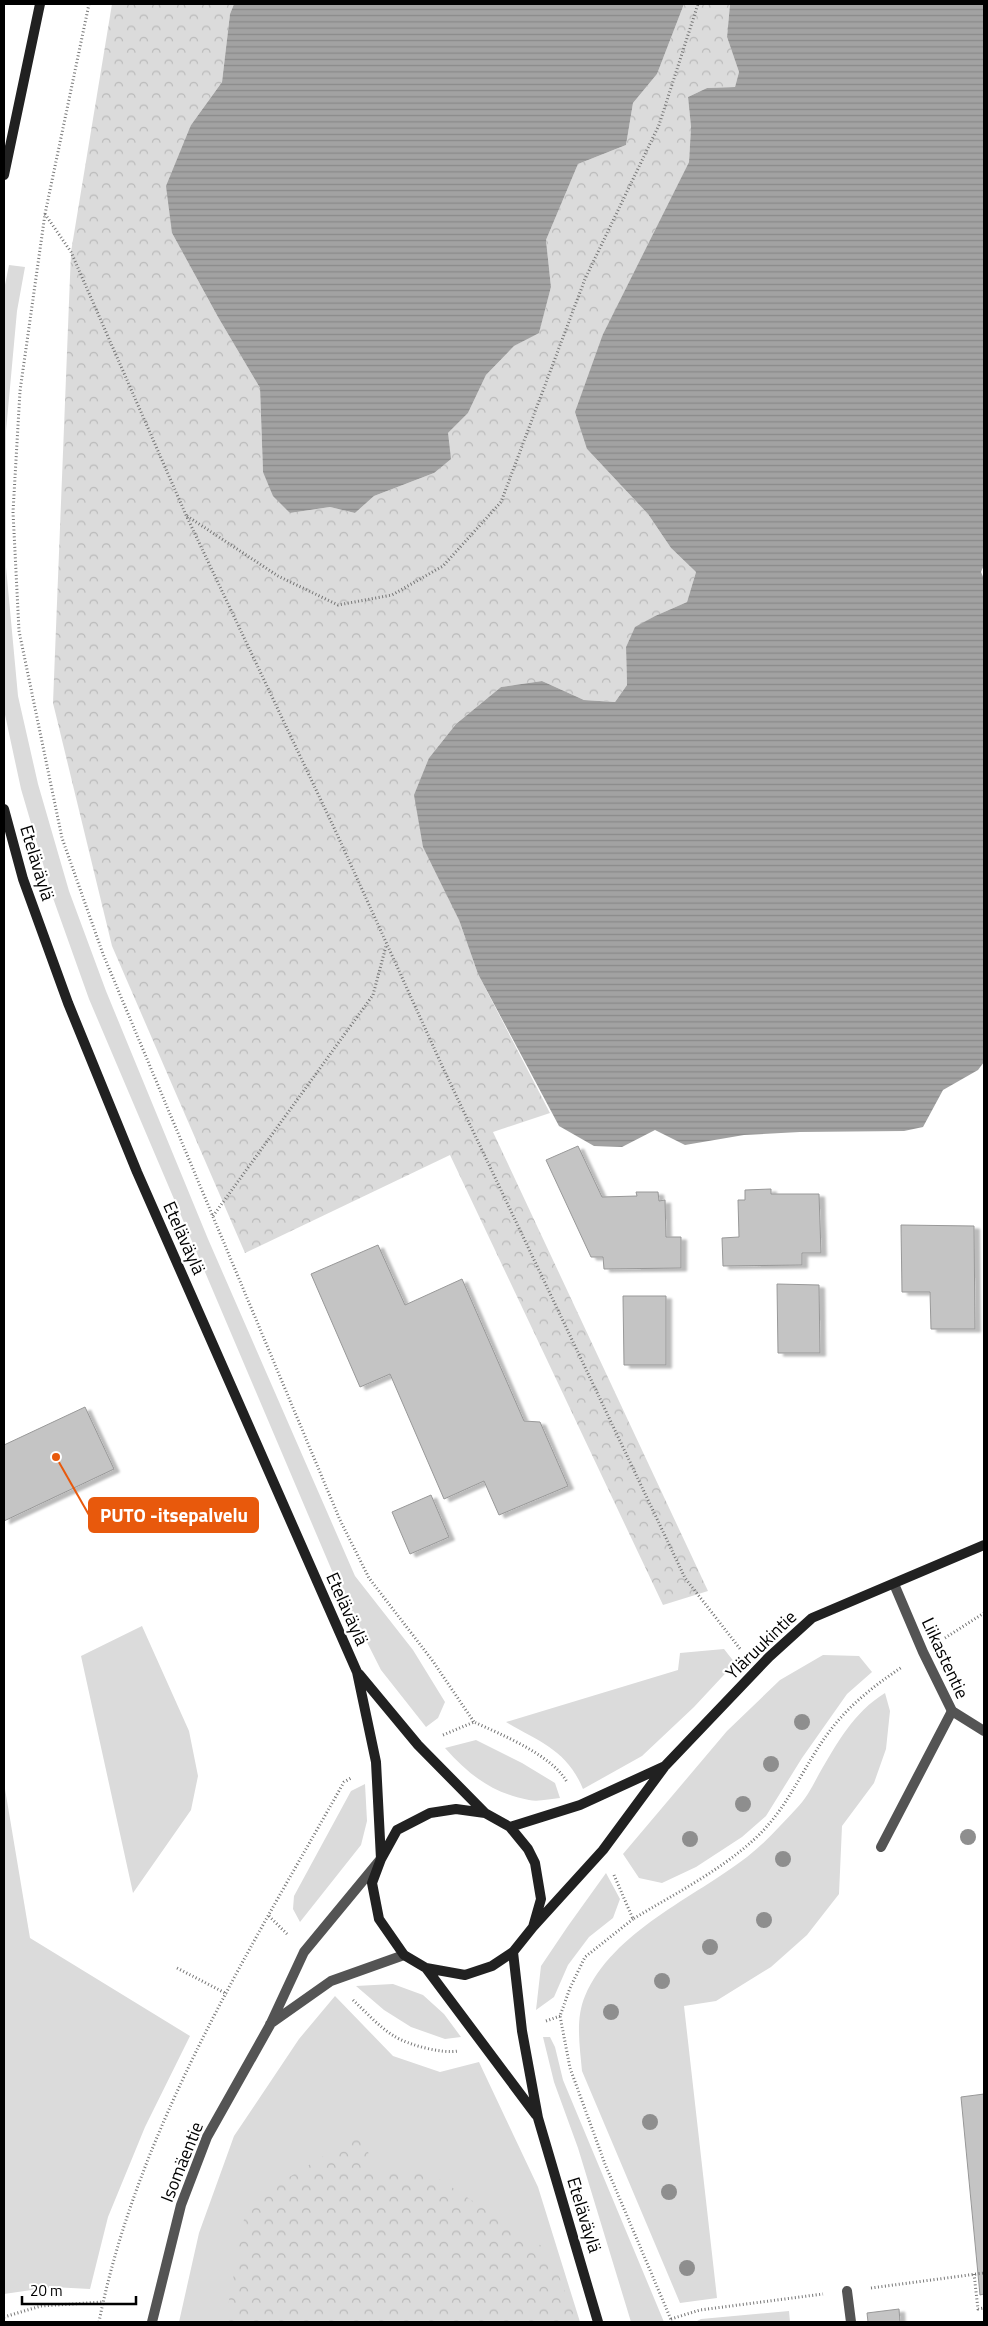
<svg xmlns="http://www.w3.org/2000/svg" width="988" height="2326" viewBox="0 0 988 2326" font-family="'Titillium Web',sans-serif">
<defs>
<pattern id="forest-crowns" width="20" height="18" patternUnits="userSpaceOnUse" patternTransform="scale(1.25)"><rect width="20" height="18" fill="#dbdbdb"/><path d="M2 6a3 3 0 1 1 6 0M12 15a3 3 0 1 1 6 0" fill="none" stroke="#bababa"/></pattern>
<pattern id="water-rules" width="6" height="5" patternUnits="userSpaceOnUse" patternTransform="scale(1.25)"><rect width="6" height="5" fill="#a2a2a2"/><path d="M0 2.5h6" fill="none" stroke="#8a8a8a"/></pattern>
<filter id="shadow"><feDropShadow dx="5.5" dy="3" stdDeviation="1" flood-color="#0004"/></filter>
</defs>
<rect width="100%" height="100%" fill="#fff"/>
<!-- green -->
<path fill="#dbdbdb" d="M9,265L25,267L17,311L6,431V567L18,696L38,784L69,891L106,991L208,1239L355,1576L413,1650L445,1702L438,1718L426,1727L381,1670L338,1585L89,999L53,898L21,789L4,710V290Z
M142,1626L189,1731L198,1776L191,1810L133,1893L81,1656Z
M724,1649L735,1663L694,1707L642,1756L583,1789C567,1750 540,1742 506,1722L678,1670L680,1653Z
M823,1655L859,1656L872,1672L847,1694L802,1758L766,1816L742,1837L696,1867L662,1883L639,1878L623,1854L727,1731L780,1680Z
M885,1693L890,1711L886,1749L874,1783L842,1826L839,1894L807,1935L771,1967L716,2001L684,2006L717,2298L680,2303L582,2071C580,2048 575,2019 585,1996C613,1931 694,1898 747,1857C765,1843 781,1825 796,1809C806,1799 812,1787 819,1774C837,1743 854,1712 885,1693Z
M476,1740L522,1763L555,1783L560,1798C550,1799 538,1802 529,1800C492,1793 469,1775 445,1748Z
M4,1783L30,1938L190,2036L145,2127L108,2217L90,2289L52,2287L4,2294Z
M365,1784L367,1821L361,1845L300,1922L293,1909L294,1896L351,1791Z
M606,1873L620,1899L613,1918L589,1937L568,1965L554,1997L536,2010L541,1966L568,1926Z
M393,1984L423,1995L444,2014L461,2037L445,2039L411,2027L384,2010L356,1986Z
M335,1996L393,2056L440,2072L479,2062L538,2187L580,2322H179L199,2233L234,2136L299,2039Z
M543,2037H550L555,2047L563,2080L664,2322H631L578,2148L554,2082Z
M789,2311L790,2322H695L701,2319Z"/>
<!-- forest -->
<path fill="url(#forest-crowns)" d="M112,4H234L230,14L222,82L191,125L172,233L218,317L260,388L263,472L290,513L330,507L355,513L374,496L434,473L448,433L468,413L486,375L514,346L539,332L551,287L546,240L578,164L626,145L633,103L657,74L684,4H730L727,37L739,72L735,87L707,88L688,97L691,127L689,162L603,334L587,449L648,514L671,548L696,572L687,602L655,616L635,628L626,647L627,685L615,702L584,700L542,681L501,687L456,724L429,758L459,920L478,974L550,1113L493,1132L708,1591L663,1605L450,1155L245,1253L112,946L53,703L71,252Z
M359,2134L377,2170L424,2169L549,2251L577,2322H225L247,2203Z"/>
<!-- water -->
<path fill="url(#water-rules)" d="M234,4H684L657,74L633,103L626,145L578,164L546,240L551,287L539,333L514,346L486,375L468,413L448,433L451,459L434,473L374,496L355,513L330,507L290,513L273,496L263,472L260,388L218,317L172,233L166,186L191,125L222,82L230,14Z
M730,4H984V565L981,572L984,579V1062L978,1070L943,1090L923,1127L904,1131L800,1132L744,1135L685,1145L655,1130L622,1147L594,1146L559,1126L478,974L459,920L423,847L414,795L429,758L456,724L501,687L542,681L584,700L615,702L627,685L626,647L635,627L655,616L687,602L696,572L671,548L648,514L587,449L575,412L603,334L689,162L691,127L688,97L707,88L735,87L739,72L727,37Z"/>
<!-- building -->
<path fill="#c4c4c4" stroke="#989898" filter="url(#shadow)" d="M578,1146L602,1197L637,1196L636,1192H658L659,1201L665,1200L666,1237H681V1268L604,1269L603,1257H591L546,1160Z
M771,1189V1194H819L821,1253H802V1265L723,1266L722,1238L739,1237L738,1200H745V1190Z
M901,1225L974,1226L975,1329H931L930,1292H902Z
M378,1245L405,1305L462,1279L524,1421L540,1422L568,1486L499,1515L484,1481L444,1499L390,1374L360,1387L311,1274Z
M777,1284L819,1285L820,1353H778Z
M623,1296H666V1365H624Z
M85,1407L114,1469L4,1521V1445Z
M431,1495L449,1537L410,1554L392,1512Z
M984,2094V2294L980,2295L961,2097Z
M899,2309L900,2322H868L867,2313Z"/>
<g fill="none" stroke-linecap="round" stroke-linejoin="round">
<!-- path -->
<path stroke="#767676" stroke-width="3" stroke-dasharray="1 2.5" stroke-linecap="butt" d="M89,4L45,214L20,391L13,512L19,631L62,838L103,954L340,1520L369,1578L432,1660L474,1722
M45,214L71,252L186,515L336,832L444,1070L685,1578L741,1650
M187,516L278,576L338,605L392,595L443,566L501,502L585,279L659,125L698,4
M213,1216L373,995L386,946
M945,1638L984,1613
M443,1735L474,1722C502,1735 552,1755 567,1782
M614,1875L633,1919C676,1893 737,1862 769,1824C793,1796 807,1761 829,1732C849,1705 875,1685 902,1667
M269,1916L287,1934
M633,1919L585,1957L570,1988L560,2016L570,2068L605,2164L672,2322
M177,1968L227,1994
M353,2000C366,2012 379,2027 394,2036C408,2045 442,2054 458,2051
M546,2021L560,2016
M974,2274L978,2309L984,2308
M871,2288L984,2273
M4,2317L41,2306L103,2302
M671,2319L700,2310L823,2294
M99,2322C137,2130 249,1951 344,1782L351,1778"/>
<!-- service -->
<path stroke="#545454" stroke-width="10" d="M881,1847L952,1711
M847,2291L851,2322"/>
<!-- minor -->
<path stroke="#545454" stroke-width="10" d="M894,1584L923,1652L952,1711L984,1731
M270,2024L331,1981L404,1955
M152,2322L181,2205L207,2137L270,2025L304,1952L380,1860"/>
<!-- secondary -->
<path stroke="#212121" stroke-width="10" d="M4,175L40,4
M4,809L23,879L68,1003L137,1172L357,1672L376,1762L381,1859
M359,1674L418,1745L485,1813
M456,1809L485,1813L510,1827L528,1849L535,1863L541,1899L533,1927L513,1952L492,1966L465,1975L426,1968L404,1955L379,1919L372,1883L381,1859L397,1830L430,1813Z
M510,1827L580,1805L665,1766
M533,1927L603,1850L665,1766L769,1657L812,1618L984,1545
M513,1952L522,2031L538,2118L598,2322
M426,1968L536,2115"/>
</g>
<!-- trees -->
<g fill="#8e8e8e">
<circle cx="802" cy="1722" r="8"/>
<circle cx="771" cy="1764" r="8"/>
<circle cx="743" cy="1804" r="8"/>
<circle cx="968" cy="1837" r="8"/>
<circle cx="690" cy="1839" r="8"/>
<circle cx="783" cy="1859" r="8"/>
<circle cx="764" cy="1920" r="8"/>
<circle cx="710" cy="1947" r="8"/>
<circle cx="662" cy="1981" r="8"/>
<circle cx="611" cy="2012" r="8"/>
<circle cx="650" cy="2122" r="8"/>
<circle cx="669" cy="2192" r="8"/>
<circle cx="687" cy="2268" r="8"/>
</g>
<g text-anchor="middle" stroke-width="4.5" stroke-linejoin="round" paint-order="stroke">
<!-- street labels -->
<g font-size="18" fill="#000" stroke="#fff">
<text transform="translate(37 863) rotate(73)" y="6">Eteläväylä</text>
<text transform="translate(184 1238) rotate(66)" y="6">Eteläväylä</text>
<text transform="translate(347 1609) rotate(66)" y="6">Eteläväylä</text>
<text transform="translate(761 1645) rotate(-44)" y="6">Yläruukintie</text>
<text transform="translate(945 1658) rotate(65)" y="6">Liikastentie</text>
<text transform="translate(182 2162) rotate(-68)" y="6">Isomäentie</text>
<text transform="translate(584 2215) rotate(73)" y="6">Eteläväylä</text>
</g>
</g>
<!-- callouts -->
<path fill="none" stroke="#e8590c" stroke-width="2" d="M56 1457L89 1515"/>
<circle fill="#e8590c" stroke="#fff" stroke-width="2" cx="56" cy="1457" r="5"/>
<rect fill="#e8590c" stroke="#e8590c" stroke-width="2" x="89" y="1498" width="169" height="34" rx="5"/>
<g font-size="19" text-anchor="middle" font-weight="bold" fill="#fff">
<text x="174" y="1522">PUTO -itsepalvelu</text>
</g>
<!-- border -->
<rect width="988" height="2326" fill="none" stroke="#000000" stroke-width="10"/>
<!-- scale -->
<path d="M22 2296v8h114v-8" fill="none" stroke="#000000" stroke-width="2.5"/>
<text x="30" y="2296" font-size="15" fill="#000000" stroke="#ffffff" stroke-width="4" paint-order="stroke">20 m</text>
</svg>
